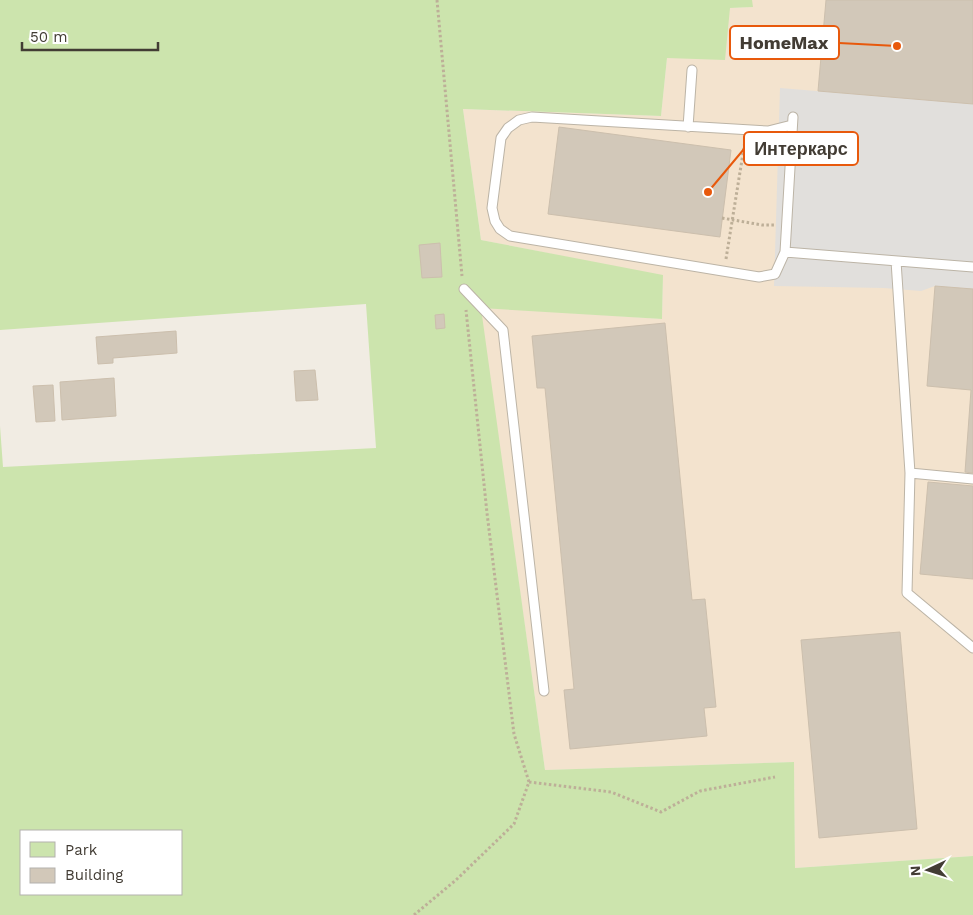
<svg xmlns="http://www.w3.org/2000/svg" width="973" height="915" viewBox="0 0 973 915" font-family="'Work Sans',sans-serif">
<rect width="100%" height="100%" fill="#f1ece3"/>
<!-- commercial -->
<path fill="#f3e3ce" d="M752,0H973V856L795,868L794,762L545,770L480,307L662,319L663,276L481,240L463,109L661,116L667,58L730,8L752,7Z"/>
<!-- green -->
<path fill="#cce4ad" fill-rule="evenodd" d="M0,0H752L753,7L730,8L725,60L667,58L661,116L463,109L481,240L663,275L662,319L481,308L545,770L794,762L795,868L973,856V915H0V426L3,467L376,448L366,304L0,330ZM21,831H181V894H21Z"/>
<!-- parking -->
<path fill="#e1dfdc" d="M780,88L973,104V289L935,286L921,291L884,288L774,286Z"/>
<!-- building -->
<path fill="#d2c8b9" stroke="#ccbfad" d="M826,0H973V104L818,91Z
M559,127L731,150L720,237L548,214Z
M440,243L442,277L422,278L419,245Z
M935,286L973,289V473L965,472L971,390L927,386Z
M444,314L445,328L436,329L435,315Z
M665,323L692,600L705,599L716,707L704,708L707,736L570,749L564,690L574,689L545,388H537L532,336Z
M176,331L177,353L113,358V363L98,364L96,337Z
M315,370L318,400L296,401L294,371Z
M114,378L116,416L62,420L60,382Z
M53,385L55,421L36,422L33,386Z
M928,482L973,486V579L920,574Z
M900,632L917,829L819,838L801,640Z"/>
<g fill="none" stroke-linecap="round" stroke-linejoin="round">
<!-- lane casing -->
<g stroke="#bcb4a6" stroke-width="11">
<path id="lane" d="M792,125L768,131L532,117L519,120L508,128L501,138L492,208L495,221L500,229L510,236L759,277L775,274L785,252L793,117
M688,127L692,70
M785,252L973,267
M896,261L910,473L907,593L973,648
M464,289L503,330L544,691
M910,473L973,479"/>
</g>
<!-- path -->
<path stroke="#bdaf98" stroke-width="3" stroke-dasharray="2.5 2.5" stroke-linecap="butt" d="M437,0L462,276
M722,218L762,225H776
M726,259L745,141
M529,782L611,792L661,812L700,791L775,777
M414,915L456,880L514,824L529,782L514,734L487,513L466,310"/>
<!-- lane -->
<use href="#lane" stroke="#fff" stroke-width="9"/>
</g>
<!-- callouts -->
<path fill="none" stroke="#e8590c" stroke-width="2" d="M897 46L839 43M708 192L744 149"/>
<g fill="#e8590c" stroke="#fff" stroke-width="2">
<circle cx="897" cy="46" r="5"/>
<circle cx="708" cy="192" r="5"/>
</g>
<g fill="#fff" stroke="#e8590c" stroke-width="2">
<rect x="730" y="26" width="109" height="33" rx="5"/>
<rect x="744" y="132" width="114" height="33" rx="5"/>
</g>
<g font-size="18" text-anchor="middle" font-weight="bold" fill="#423c34">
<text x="784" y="49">HomeMax</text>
<text x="801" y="155">Интеркарс</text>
</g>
<!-- legend -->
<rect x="20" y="830" width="162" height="65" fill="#ffffff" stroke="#b3b1ae"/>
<rect x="30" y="842" width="25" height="15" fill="#cce4ad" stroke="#b3b1ae"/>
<text x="65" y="855" font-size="15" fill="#423c34">Park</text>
<rect x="30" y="868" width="25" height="15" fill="#d2c8b9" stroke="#b3b1ae"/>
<text x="65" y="880" font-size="15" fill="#423c34">Building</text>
<!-- north arrow -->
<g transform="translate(928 870) rotate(266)" stroke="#ffffff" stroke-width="4" paint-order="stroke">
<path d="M0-4L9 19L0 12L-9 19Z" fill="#423c34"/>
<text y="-8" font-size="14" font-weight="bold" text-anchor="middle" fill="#423c34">N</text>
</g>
<!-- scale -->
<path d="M22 42v8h136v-8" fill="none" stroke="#423c34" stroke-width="2.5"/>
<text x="30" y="42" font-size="15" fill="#423c34" stroke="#ffffff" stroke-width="4" paint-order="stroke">50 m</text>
</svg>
